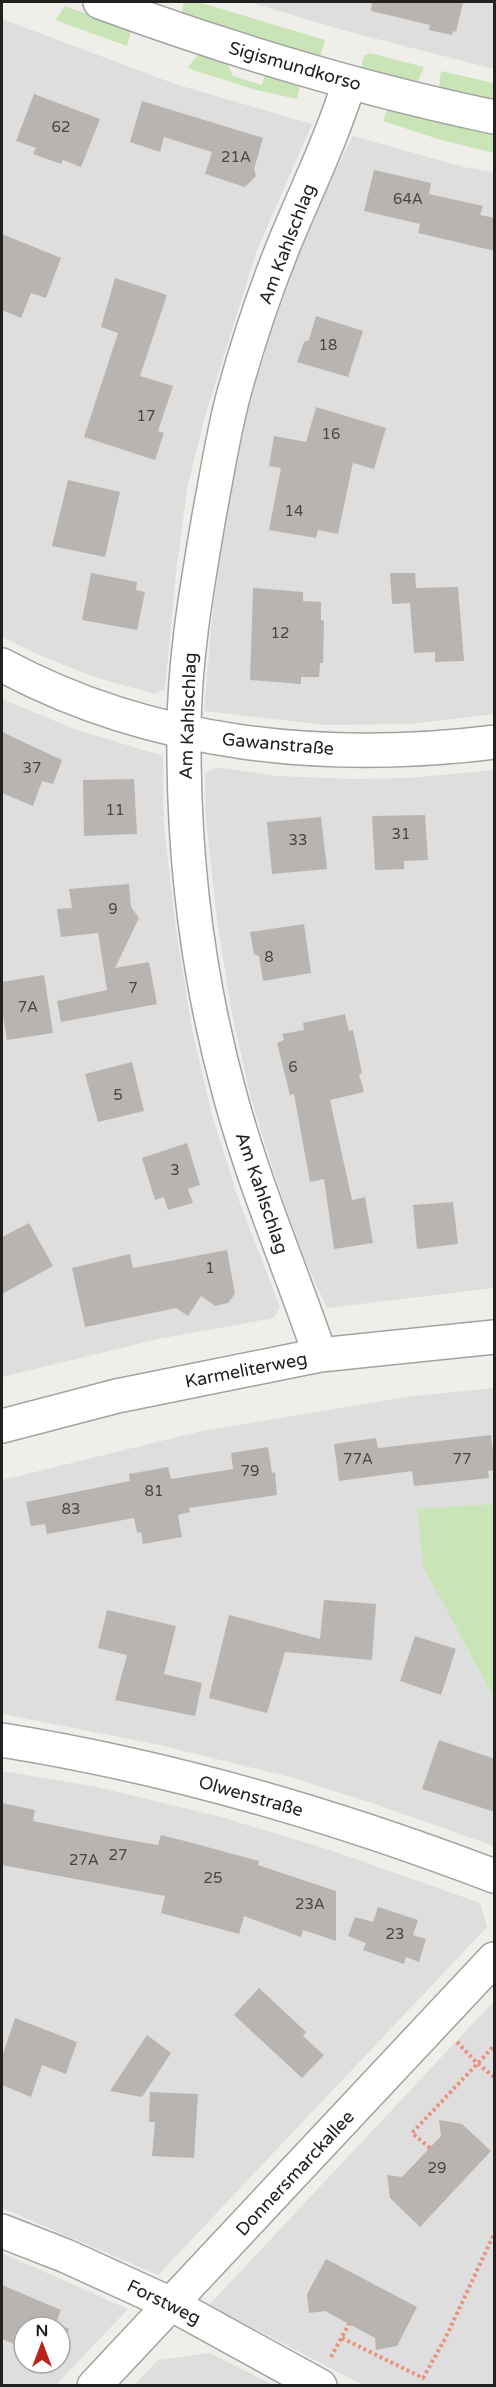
<svg xmlns="http://www.w3.org/2000/svg" width="496" height="2387" viewBox="0 0 496 2387" font-family="'Varela Round',sans-serif">
<rect width="100%" height="100%" fill="#f0eee9"/>
<!-- residential -->
<path fill="#dfdede" fill-rule="evenodd" d="M249,2H494V69L346,31Z
M2,19L175,84L312,124L257,250L204,420L188,484L176,572L165,689L155,694L97,678L39,655L2,637Z
M353,136L464,167L494,172V714L410,724L324,725L204,711L212,617L220,556L243,426L272,329L300,251L334,173Z
M2,699L74,729L163,756L164,825L175,923L192,1029L212,1115L239,1201L280,1307L274,1318L158,1339L2,1377Z
M215,767L276,776L352,779L410,778L494,770V1288L327,1308L303,1256L276,1179L251,1098L232,1014L217,920L206,819L205,774Z
M494,1388V1504L417,1510L423,1567L494,1698V1846L378,1805L290,1777L160,1745L2,1714V1480L202,1431L405,1397Z
M2,1771L97,1787L221,1817L333,1851L480,1903L487,1927L158,2275L2,2208Z
M494,2001V2385H363L209,2305Z
M2,2253L128,2309L56,2385H2ZM24,2327H60V2363H24Z
M210,2353L273,2385H134L158,2360Z"/>
<!-- grass -->
<path fill="#c9e4b6" d="M184,2H198L325,40L320,57L182,13Z
M65,6L131,30L127,46L55,20Z
M370,53L424,67L417,83L361,68L364,56Z
M199,54L227,63L233,76L262,85L265,75L300,85L297,99L256,90L187,68Z
M441,71L494,83V100L439,88Z
M387,109L494,134V153L441,140L383,121Z
M494,1504V1698L423,1567L417,1509Z"/>
<!-- building -->
<path fill="#b9b4af" d="M372,2H463L456,32L453,31L452,35L429,30L430,25L371,11Z
M34,94L100,119L81,167L63,160L61,164L33,154L36,148L16,141Z
M142,101L263,138L254,169L256,176L245,187L205,174L212,152L164,137L160,152L130,142Z
M374,170L431,183L429,194L483,206L480,215L495,218V251L418,233L420,224L364,211Z
M2,234L61,258L46,298L31,293L21,318L2,310Z
M115,278L167,295L140,376L173,386L158,431L164,433L155,460L84,437L118,333L101,327Z
M316,316L363,331L348,377L297,362L304,342L309,340Z
M316,407L386,428L374,469L353,463L338,534L318,530L316,538L269,530L281,468L269,466L274,436L306,442Z
M68,480L120,492L105,557L52,546Z
M91,573L137,582L136,590L145,592L137,630L82,620Z
M390,573H415L416,588L458,587L464,661L435,662V652L414,653L410,603L392,604Z
M253,588L303,592V601L321,602V620L324,621L323,663H320L319,677H301V684L250,680Z
M2,732L62,760L53,784L42,781L33,806L2,793Z
M134,779L137,834L84,836L83,780Z
M425,815L428,860L404,861V869L375,870L372,816Z
M321,817L327,869L272,874L267,822Z
M129,884L131,907L139,918L115,968L149,962L157,1004L61,1022L57,1001L107,990L98,933L61,937L57,909L72,908L69,889Z
M304,924L311,973L263,981L259,956L254,954L250,932Z
M44,975L53,1033L7,1040L2,1010V982Z
M345,1014L349,1031L353,1030L362,1073L359,1074L364,1092L330,1100L352,1200L365,1197L373,1243L334,1249L324,1179L310,1182L294,1094L290,1095L277,1043L284,1040L282,1034L304,1030L303,1023Z
M132,1062L144,1111L98,1122L85,1074Z
M187,1143L200,1185L188,1189L193,1203L168,1210L164,1197L155,1200L142,1158Z
M453,1202L458,1244L417,1249L413,1205Z
M29,1223L53,1266L2,1294V1237Z
M227,1250L235,1294L228,1303L215,1306L201,1296L188,1316L176,1308L85,1327L72,1268L130,1254L133,1268Z
M491,1435L495,1470L488,1471L489,1478L414,1486L412,1471L339,1481L334,1444L376,1438L378,1448Z
M268,1447L272,1473L275,1472L277,1495L189,1508L190,1512L178,1515L182,1537L143,1544L141,1532L137,1533L134,1518L47,1534L45,1524L31,1526L26,1502L130,1481L129,1474L168,1467L171,1479L233,1469L231,1453Z
M324,1600L376,1604L372,1660L285,1652L267,1713L209,1698L229,1615L320,1639Z
M107,1610L176,1626L164,1674L202,1683L195,1716L115,1700L127,1655L98,1648Z
M415,1636L456,1649L441,1695L400,1681Z
M439,1740L495,1759V1812L422,1789Z
M2,1803L35,1810L33,1821L106,1836L158,1845L161,1835L189,1842L259,1861L258,1865L336,1891V1941L303,1930L301,1937L244,1916L239,1934L161,1913L165,1896L2,1865Z
M378,1907L418,1920L413,1935L426,1939L419,1962L406,1957L404,1964L363,1950L366,1943L348,1936L355,1917L373,1922Z
M259,1988L306,2032L303,2036L324,2055L302,2078L234,2015Z
M15,2018L77,2042L66,2074L42,2065L31,2097L2,2085V2057Z
M147,2035L171,2053L142,2097L110,2091Z
M150,2092L198,2094L194,2158L152,2156L155,2122H149Z
M439,2120L462,2124L491,2151L420,2227L390,2198L387,2175L402,2177L441,2136Z
M326,2259L417,2307L397,2346L376,2350L375,2338L349,2324L325,2311L309,2313L307,2294Z
M2,2285L61,2310L56,2323L69,2329L60,2351V2327H24V2348L2,2339Z"/>
<g fill="none" stroke-linecap="round" stroke-linejoin="round">
<!-- minor casing -->
<g stroke="#a2a2a2" stroke-width="36">
<path id="minor" d="M100,2C228,49 360,89 494,117
M2,665C153,746 326,763 494,742
M320,1355C291,1270 255,1187 231,1099C198,981 183,855 184,733C184,660 197,587 209,516C217,475 223,433 234,393C248,342 265,291 285,242C307,189 332,138 349,83
M2,1426L117,1396L320,1355L494,1337
M2,1740C171,1767 334,1815 494,1876
M2,2231L66,2256L171,2304L320,2386
M94,2386L494,1959"/>
</g>
<!-- path -->
<path stroke="#ea9280" stroke-width="4" stroke-dasharray="3 3" stroke-linecap="butt" d="M457,2042L477,2063L494,2077
M430,2148L412,2133L494,2046
M342,2338L423,2378L446,2337L494,2234
M331,2357L349,2324"/>
<!-- minor -->
<use href="#minor" stroke="#fff" stroke-width="33"/>
</g>
<g text-anchor="middle" stroke-width="4.5" stroke-linejoin="round" paint-order="stroke">
<!-- number labels -->
<g font-size="15" fill="#474644">
<text x="61" y="132">62</text>
<text x="236" y="162">21A</text>
<text x="408" y="204">64A</text>
<text x="328" y="350">18</text>
<text x="146" y="421">17</text>
<text x="331" y="439">16</text>
<text x="294" y="516">14</text>
<text x="280" y="638">12</text>
<text x="32" y="773">37</text>
<text x="115" y="815">11</text>
<text x="401" y="839">31</text>
<text x="298" y="845">33</text>
<text x="113" y="914">9</text>
<text x="269" y="962">8</text>
<text x="133" y="993">7</text>
<text x="28" y="1012">7A</text>
<text x="293" y="1072">6</text>
<text x="118" y="1100">5</text>
<text x="175" y="1175">3</text>
<text x="210" y="1273">1</text>
<text x="358" y="1464">77A</text>
<text x="462" y="1464">77</text>
<text x="250" y="1476">79</text>
<text x="154" y="1496">81</text>
<text x="71" y="1514">83</text>
<text x="118" y="1860">27</text>
<text x="84" y="1865">27A</text>
<text x="213" y="1883">25</text>
<text x="310" y="1909">23A</text>
<text x="395" y="1939">23</text>
<text x="437" y="2173">29</text>
</g>
<!-- street labels -->
<g font-size="18" fill="#212121" stroke="#fff">
<text transform="translate(295 66) rotate(16)" y="6">Sigismundkorso</text>
<text transform="translate(287 244) rotate(-69)" y="6">Am Kahlschlag</text>
<text transform="translate(188 716) rotate(-88)" y="6">Am Kahlschlag</text>
<text transform="translate(278 744) rotate(5)" y="6">Gawanstraße</text>
<text transform="translate(262 1193) rotate(71)" y="6">Am Kahlschlag</text>
<text transform="translate(246 1370) rotate(-11)" y="6">Karmeliterweg</text>
<text transform="translate(251 1796) rotate(16)" y="6">Olwenstraße</text>
<text transform="translate(295 2173) rotate(-47)" y="6">Donnersmarckallee</text>
<text transform="translate(164 2302) rotate(26)" y="6">Forstweg</text>
</g>
</g>
<!-- border -->
<rect width="496" height="2387" fill="none" stroke="#212121" stroke-width="6"/>
<!-- north arrow -->
<g transform="translate(42 2345)"><circle r="28" fill="#ffffff" stroke="#a6a6a6" stroke-width="1.5"/>
<path d="M0-4.5L10 22L0 15L-10 22Z" fill="#ba2318"/>
<text y="-9" font-size="16" font-weight="bold" text-anchor="middle" fill="#212121">N</text>
</g>
</svg>
